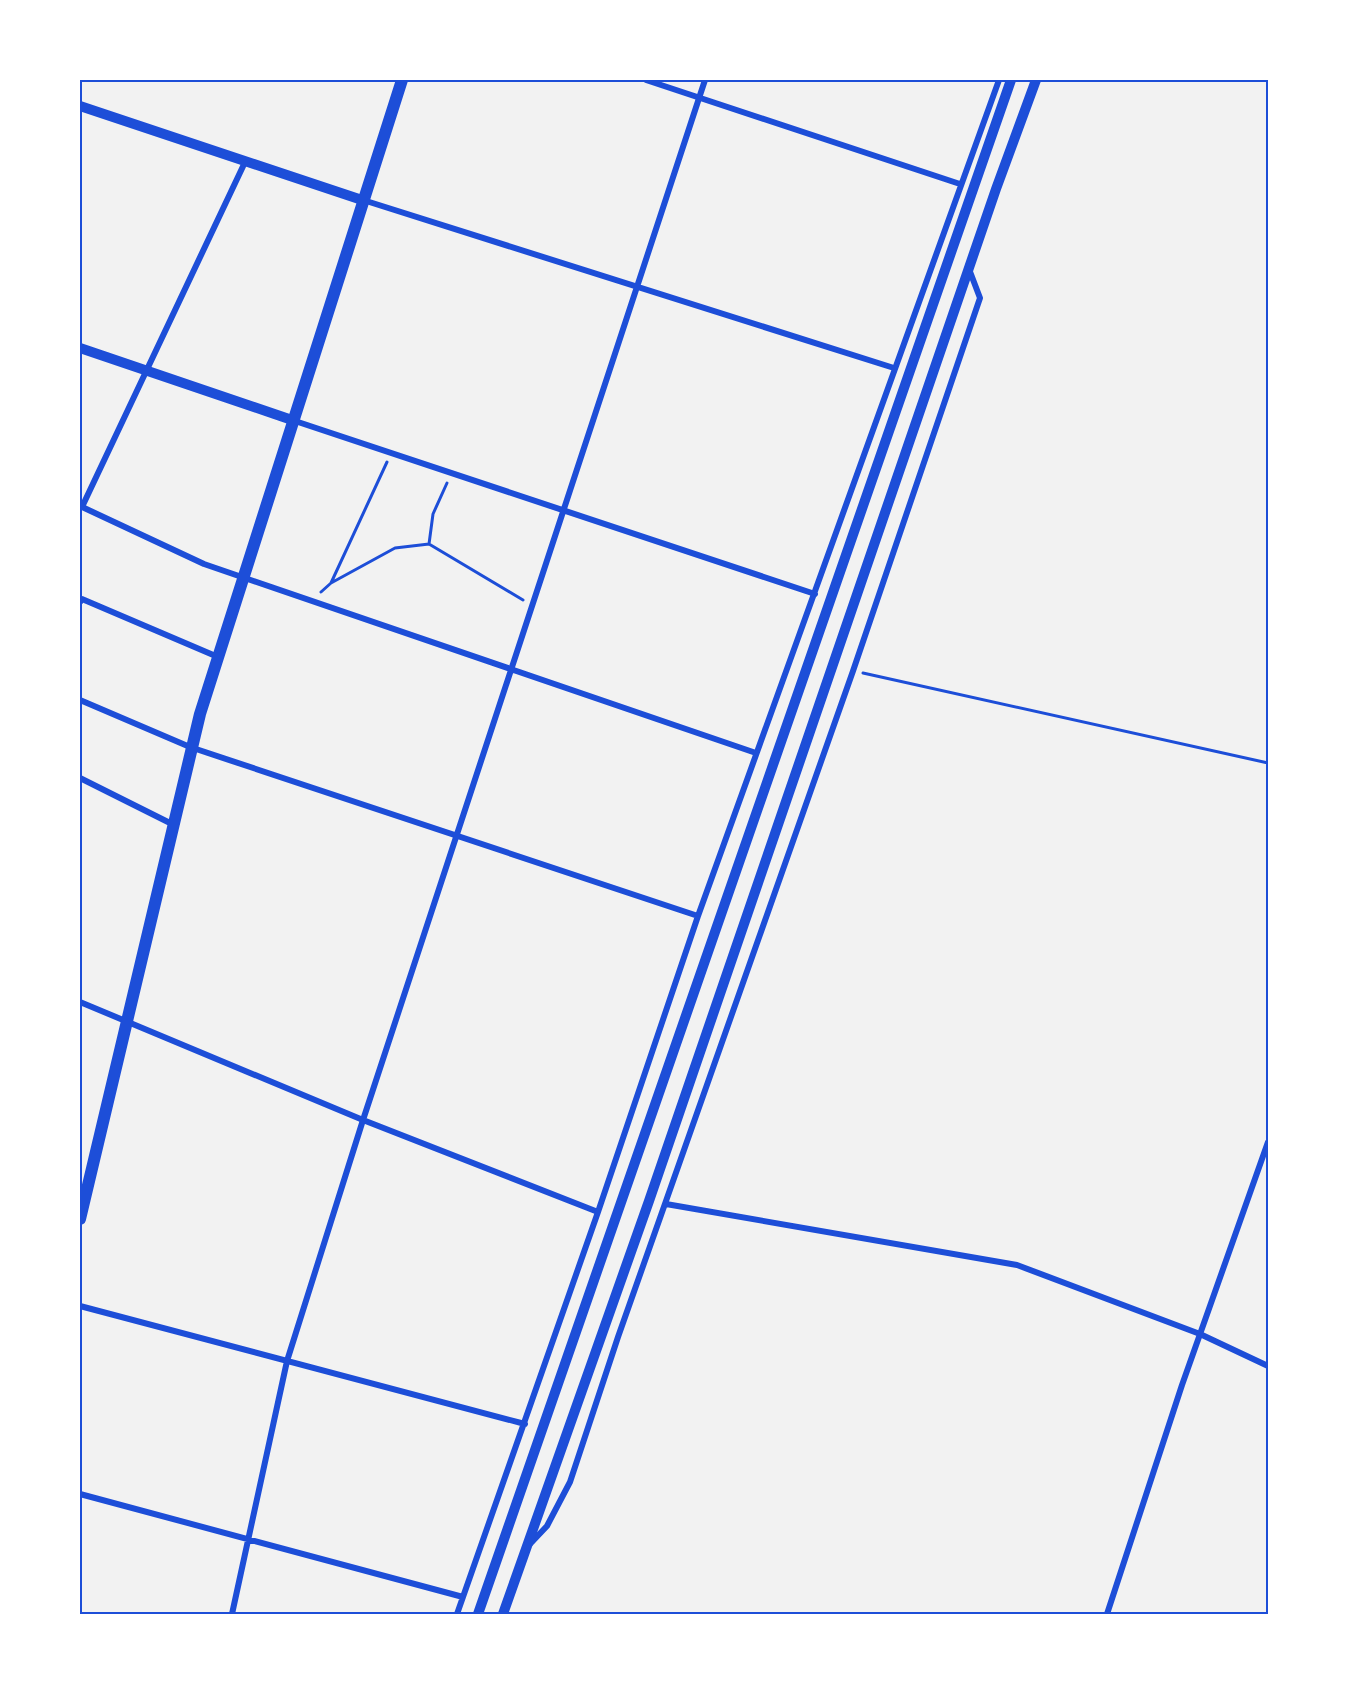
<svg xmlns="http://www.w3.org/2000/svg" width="1348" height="1694" viewBox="0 0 1348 1694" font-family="Rubik,sans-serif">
<rect width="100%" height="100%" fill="#f2f2f2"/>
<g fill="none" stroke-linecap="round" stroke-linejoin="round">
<!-- path -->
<path stroke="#1d4ed8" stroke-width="3" d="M387,462L331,583L395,548L429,544L523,600
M429,544L433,514L447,483
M321,592L331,583
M863,673L1268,763"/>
<!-- minor -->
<path stroke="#1d4ed8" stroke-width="6" d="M646,80L960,184
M363,200L894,368
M292,420L815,594
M80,506L204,564L756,753
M82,507L246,160
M80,602L82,599L218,657
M80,700L190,747L698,916
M80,778L172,824
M80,1002L363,1120L598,1212
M666,1204L1017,1265L1200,1334L1268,1366
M80,1306L525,1424
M80,1494L463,1597
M530,1544L547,1526L570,1482L618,1337L853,671L980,298L969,269
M232,1614L287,1361L363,1120L705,80
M457,1614L598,1212L698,916L999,80
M1107,1614L1182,1385L1268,1142"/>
<!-- tertiary -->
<path stroke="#1d4ed8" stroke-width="10" d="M80,106L362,200
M80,348L292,420
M478,1614L1011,80
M503,1614L649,1201L996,189L1036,80"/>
<!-- secondary -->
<path stroke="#1d4ed8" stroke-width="12" d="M80,1219L200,714L402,80"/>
</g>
<!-- border -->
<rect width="1348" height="1694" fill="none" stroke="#ffffff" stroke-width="162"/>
<rect x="81" y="81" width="1186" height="1532" fill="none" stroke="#1d4ed8" stroke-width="2"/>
</svg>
